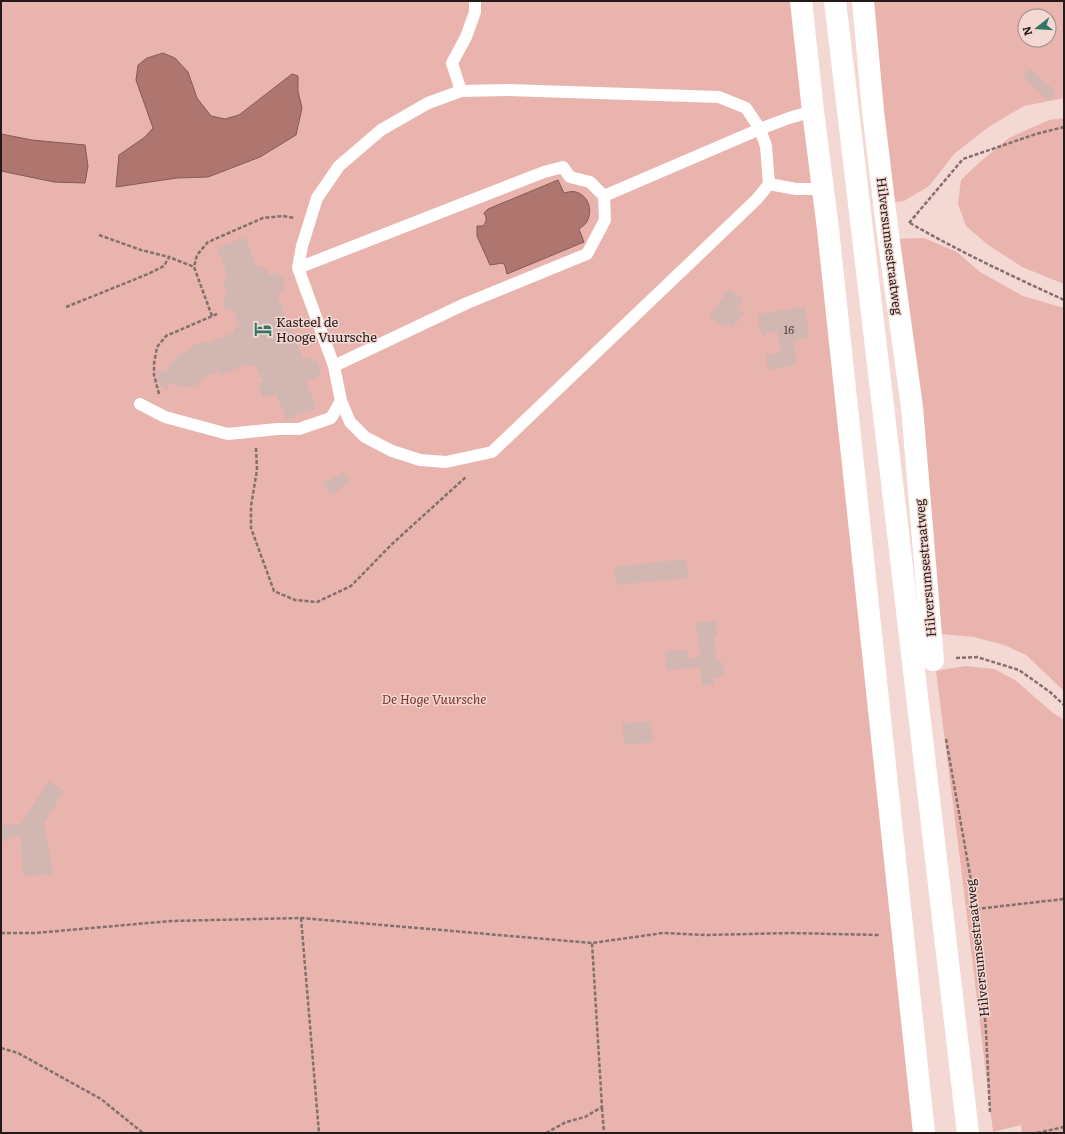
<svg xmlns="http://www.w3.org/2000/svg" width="1065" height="1134" viewBox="0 0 1065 1134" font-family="Literata,serif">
<rect width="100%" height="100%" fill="#f4d8d4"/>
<!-- green -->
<path fill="#e8b4ad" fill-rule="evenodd" d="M1,1H793L919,1133H1Z
M869,1H1064V98L1024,106L990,126L955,153L929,186L904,201L885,203ZM1025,16H1049V40H1025Z
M1064,118V284L1022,267L987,244L966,226L958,204L961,180L980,162L1009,138L1049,120Z
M924,238L957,252L980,272L1023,296L1064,308V691L1026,655L1004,645L974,637L931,633L889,239Z
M965,666L994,669L1015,680L1053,713L1064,720V1133H1022L1021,1125L993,1132L961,867L936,671Z"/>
<!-- water -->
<path fill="#af766f" stroke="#855a55" d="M163,53L175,58L188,72L197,98L211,116L225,119L239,115L292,74L298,76V91L302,108L296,135L260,157L208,177L177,178L116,187L119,155L145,137L153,128L136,80L138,65L147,58Z
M1,134L32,140L85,145L88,166L85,183L54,182L1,171Z
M558,180L564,193C568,192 572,191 576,192C590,196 593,213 586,223C584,226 581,227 579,229L584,242L507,274L505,266L503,263L490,265L477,236V226H483C487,221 487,218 484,213L488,209Z"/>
<!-- building -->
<path fill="#d1b6b2" d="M1030,69L1056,92L1048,101L1023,77Z
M245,237L256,265L262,266L264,269L266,268L269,275L277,272L278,275L282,276L285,285L283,288L285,291L277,295L304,360L311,357L313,360L317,361L321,370L319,373V376L306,382L316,408L287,420L276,394L269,397L268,394L263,397L257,383L258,382L259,383L263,381L256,366L252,367L247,364L221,375L220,371L200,379L201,383L191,387H180L171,383L168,386V389L167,390L161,386L157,378L158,370H160L163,372H167L170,364L178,356L188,351L192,347L197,344L205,342L208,343L234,332V328L239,324L233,309L229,310L225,308L223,303L224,298L227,296L223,285L226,284L224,280L228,276L217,248Z
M729,289L743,299L737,308L744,313L733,328L726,323L724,327L709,317Z
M805,307L809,338L793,340L797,365L768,370L766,355L781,353L780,342H779L777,331L766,333L767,336H762V333H760L758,314Z
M344,472L350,482L330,495L324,484Z
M686,559L689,578L616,585L614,567Z
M716,621L717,636H714L716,659L723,663L724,673L718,678H713L714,684L702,685L700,667L667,670L665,652L688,649V659L700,657L696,623Z
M651,721L653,742L625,745L622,724Z
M48,781L64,791L44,823L53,874L23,876L21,837H9V841H1V825L21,824Z"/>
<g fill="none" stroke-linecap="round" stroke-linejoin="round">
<!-- path -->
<path stroke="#82706d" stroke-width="2.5" stroke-dasharray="4 2" stroke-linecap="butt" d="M909,223L963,159L1036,134L1064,127
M910,223C960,252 1012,276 1064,300
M99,235L141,250L169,257
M66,307L148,274L164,266L169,257L194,267
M212,316L194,267L197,255L208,242L263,218L283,216L294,218
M159,394L154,375V364L157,347L166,336L217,314
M256,448L257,470L251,506V528L274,591L295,600L317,602L351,586L392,544L467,476
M956,658L977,657L1019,670L1050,692L1064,705
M946,739L976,909L986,1031L990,1113
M976,909L1064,899
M301,918L319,1133
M1,933H35L171,921L301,918L592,943L663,933L706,935L791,933L880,935
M1,1048L18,1053L101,1099L143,1133
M602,1108L604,1133
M546,1133L566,1122L585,1117L602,1107L592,943
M1037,1133L1064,1127"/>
<!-- service -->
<path stroke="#fff" stroke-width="12" d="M508,90L719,97L746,108L760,129L766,146L769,184L757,199L492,452L446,462L420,460L392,451L365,437L350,422L341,401L334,366L298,268L302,246L317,198L339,166L381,130L428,103L461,91Z
M461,91L452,63L466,37L475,12V1
M769,184L796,189H824
M298,268L544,172L563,167L570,177L590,182L604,196L760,129L789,118L813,111
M334,366L467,303L587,254L605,220L604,196
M140,404L165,417L228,434L277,429H299L331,418L341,401"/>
<!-- minor -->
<path stroke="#fff" stroke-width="22" d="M801,1L813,111L828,229L924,1133
M863,1L873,111L887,227L912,407L933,660"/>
<!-- primary -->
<path stroke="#fff" stroke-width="22" d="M835,1C881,378 923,756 968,1133"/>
</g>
<!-- icons -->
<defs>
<g id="hotel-bare" transform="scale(1.38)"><path d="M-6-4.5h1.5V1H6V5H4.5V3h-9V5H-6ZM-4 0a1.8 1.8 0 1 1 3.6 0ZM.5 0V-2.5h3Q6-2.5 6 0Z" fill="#337668" stroke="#f4d8d4" stroke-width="2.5" paint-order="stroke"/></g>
</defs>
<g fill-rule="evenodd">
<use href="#hotel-bare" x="263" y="329"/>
</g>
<g text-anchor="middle" stroke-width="3" stroke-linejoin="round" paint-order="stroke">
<!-- number labels -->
<g font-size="11" fill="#4f413f">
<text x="789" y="334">16</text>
</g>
<!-- street labels -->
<g font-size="13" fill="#241a19" stroke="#f4d8d4">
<text transform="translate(890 246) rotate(83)" y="5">Hilversumsestraatweg</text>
<text transform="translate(925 568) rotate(-95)" y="5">Hilversumsestraatweg</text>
<text transform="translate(977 948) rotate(-96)" y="5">Hilversumsestraatweg</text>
</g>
<!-- poi labels -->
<g font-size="13" fill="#241a19" stroke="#f4d8d4" text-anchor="start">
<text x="276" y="327">Kasteel de<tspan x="276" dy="15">Hooge Vuursche</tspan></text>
</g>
<!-- park labels -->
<g font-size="13" font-style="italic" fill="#7c332d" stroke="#f4d8d4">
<text x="434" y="704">De Hoge Vuursche</text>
</g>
</g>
<!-- border -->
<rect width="1065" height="1134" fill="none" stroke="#241a19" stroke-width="4"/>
<!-- north arrow -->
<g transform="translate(1037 28) rotate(253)"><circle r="19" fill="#f4d8d4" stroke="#a18c89"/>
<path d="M0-3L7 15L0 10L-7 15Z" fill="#337668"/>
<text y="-6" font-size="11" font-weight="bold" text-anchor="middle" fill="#241a19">N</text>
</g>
</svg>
